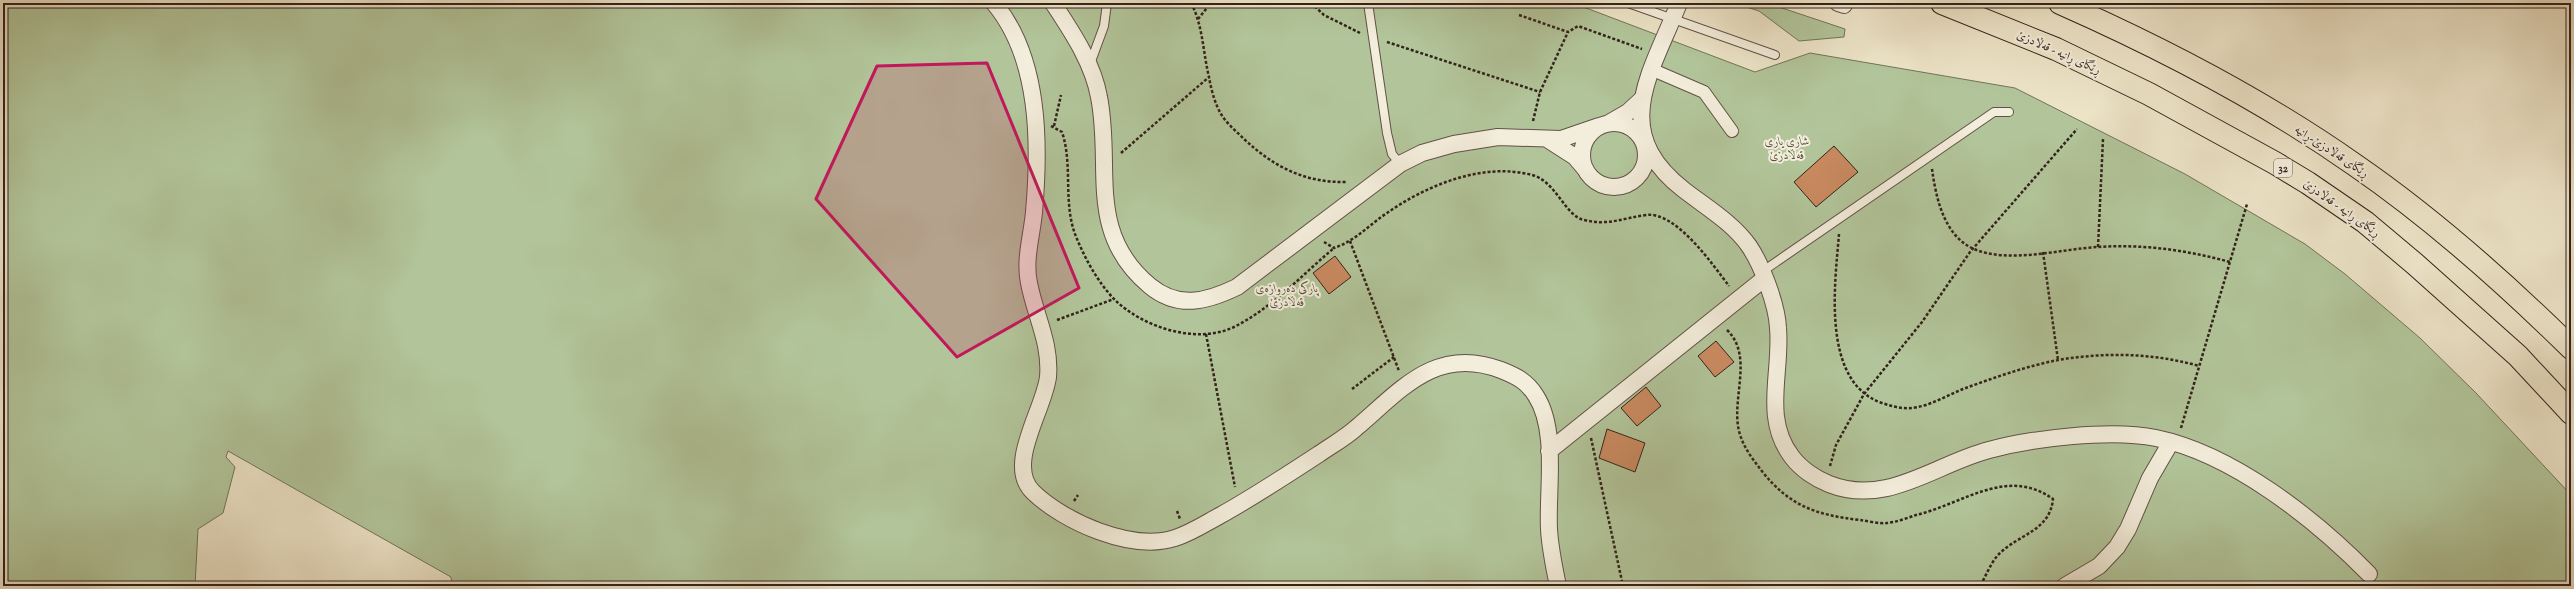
<svg xmlns="http://www.w3.org/2000/svg" width="2574" height="589" viewBox="0 0 2574 589" font-family="'Sorts Mill Goudy',Amiri,serif">
<rect width="100%" height="100%" fill="#ede4c8"/>
<filter id="stains"><feTurbulence type="fractalNoise" baseFrequency=".005" numOctaves="4"/><feColorMatrix values="0 0 0 0 .2 0 0 0 0 .09 0 0 0 0 .02 0 0 0 .5 -.17"/></filter>
<radialGradient id="worn" r=".72"><stop offset=".6" stop-color="#630" stop-opacity="0"/><stop offset="1" stop-color="#630" stop-opacity=".3"/></radialGradient>
<!-- green -->
<path fill="#b2c59a" stroke="#72745b" d="M3,3H1573L1755,72L1810,53L2015,88L2185,174L2305,244L2345,274L2420,338L2476,393L2571,495V586H452L451,577L228,451L226,457L235,467L223,513L198,529L195,586H3Z
M1734,3H1767L1845,29L1844,37L1799,41L1759,11Z"/>
<!-- building -->
<path fill="#ca8a60" stroke="#32221c" d="M1834,146L1858,172L1816,207L1794,182Z
M1335,256L1351,277L1329,294L1313,273Z
M1716,341L1734,362L1715,377L1698,356Z
M1646,387L1661,406L1637,426L1621,408Z
M1607,429L1645,443L1635,472L1599,458Z"/>
<g fill="none" stroke-linecap="round" stroke-linejoin="round">
<!-- service casing -->
<g stroke="#615247" stroke-width="10">
<path id="service" d="M1368,3L1387,133L1392,154L1400,164
M1628,3L1775,55
M1090,64L1104,26L1107,3
M1763,271L1994,112H2009"/>
</g>
<!-- pedestrian casing -->
<g stroke="#615247" stroke-width="14">
<path id="pedestrian" d="M1653,70L1704,92L1732,131"/>
</g>
<!-- minor casing -->
<g stroke="#615247" stroke-width="18">
<path id="minor" d="M994,3C1040,58 1040,144 1034,212C1032,235 1024,260 1029,283C1035,315 1051,343 1048,377C1044,410 1005,465 1033,492C1064,522 1132,552 1175,538C1191,533 1206,523 1221,515C1255,496 1287,475 1319,454C1332,445 1345,438 1356,428C1401,390 1436,345 1501,370C1516,376 1527,381 1536,396C1558,430 1547,490 1549,529C1550,548 1554,567 1558,586
M1053,3C1072,32 1093,63 1099,97C1113,167 1085,232 1150,286C1178,309 1206,302 1237,287L1400,164L1422,153L1454,144L1498,137L1561,139L1599,126
M1679,3C1651,74 1608,131 1684,190C1706,207 1733,223 1749,246C1762,265 1777,305 1778,328C1782,373 1762,418 1792,457C1801,469 1816,479 1829,484C1887,507 1935,464 1989,450C2034,438 2111,429 2156,438C2233,454 2315,519 2369,574
M1838,3L1844,5
M1609,123L1628,112L1641,100
M1582 155a32 32 0 1 1 64 0a32 32 0 1 1-64 0Z
M1547,139L1575,157L1586,170
M1549,451L1765,278
M2065,586L2099,566L2117,547L2128,529L2150,478L2171,442"/>
</g>
<!-- primary casing -->
<g stroke="#32221c" stroke-width="24">
<path id="primary" d="M1942,3L2056,49L2149,94L2275,163L2308,183L2365,222L2415,264L2518,356L2571,413
M2060,3C2162,48 2264,101 2355,165C2432,218 2504,282 2571,348"/>
</g>
<!-- path -->
<path stroke="#32221c" stroke-width="2.5" stroke-dasharray="3 2" stroke-linecap="butt" d="M1191,3C1203,25 1203,53 1209,77C1211,89 1215,104 1221,114C1227,124 1236,131 1244,139C1274,167 1305,183 1347,182
M1311,3L1324,15L1360,33
M1519,15L1568,32L1578,26L1642,49
M1198,19L1211,3
M1387,42L1540,92
M1533,121L1540,92L1568,32
M1051,126L1062,132C1073,165 1063,201 1075,234C1084,257 1097,281 1114,299C1142,327 1196,345 1234,327C1272,308 1302,275 1334,248
M1054,126L1061,95
M1121,153L1209,77
M1932,169C1936,198 1944,236 1974,249C2009,264 2060,249 2098,247C2143,244 2186,250 2230,262
M1839,234C1835,284 1821,382 1882,403C1894,407 1905,410 1918,407C1933,404 1948,395 1963,389C1993,378 2027,366 2058,360C2106,352 2153,353 2199,366
M1350,241L1399,371
M1324,242L1334,248C1355,241 1369,225 1387,213C1427,185 1483,162 1532,175C1556,181 1565,216 1584,220C1608,226 1623,218 1646,215C1676,211 1713,265 1729,286
M2098,247L2103,139
M2043,252L2058,360
M1057,320L1114,299
M1727,330C1754,356 1731,398 1739,431C1743,447 1752,458 1761,470C1789,506 1816,515 1860,520C1868,521 1879,524 1887,523C1897,522 1907,518 1916,515C1963,504 2007,466 2053,499C2050,531 2019,534 1999,554C1991,562 1986,576 1980,586
M1206,334L1235,487
M1352,389L1394,357
M2181,428L2247,204
M1591,438L1623,586
M1830,466L1836,445L1864,394L1922,322L1970,252L2077,129
M1074,501L1078,495
M1177,511L1180,519"/>
<!-- service -->
<use href="#service" stroke="#f3eddb" stroke-width="8"/>
<!-- pedestrian -->
<use href="#pedestrian" stroke="#f3eddb" stroke-width="12"/>
<!-- minor -->
<use href="#minor" stroke="#f3eddb" stroke-width="16"/>
<!-- primary -->
<use href="#primary" stroke="#ede4c8" stroke-width="22"/>
</g>
<!-- marked area -->
<path fill="#c2185b" fill-opacity="0.2" stroke="#c2185b" stroke-width="3" stroke-linejoin="round" d="M987,63L1079,288L957,357L816,199L877,66Z"/>
<g text-anchor="middle" stroke-width="4" stroke-linejoin="round" paint-order="stroke">
<!-- shield labels -->
<rect fill="#f3eddb" stroke="#6c5f55" stroke-width="1" x="2274" y="159" width="18" height="18" rx="3"/>
<g font-size="11" font-weight="bold" fill="#32221c">
<text x="2283" y="172">32</text>
</g>
<!-- street labels -->
<g font-size="12" fill="#32221c" stroke="#f3eddb">
<text transform="translate(2059 52) rotate(24)" y="4">ڕێگای ڕانیە - قەڵادزێ</text>
<text transform="translate(2332 151) rotate(33)" y="4">ڕێگای قەڵادزێ-ڕانیە</text>
<text transform="translate(2342 208) rotate(35)" y="4">ڕێگای ڕانیە - قەڵادزێ</text>
</g>
<!-- park labels -->
<g font-size="12" font-style="italic" fill="#585342" stroke="#f3eddb">
<text x="1787" y="145">شاری یاری<tspan x="1787" dy="14">قەڵادزێ</tspan></text>
<text x="1287" y="292">پارکی دەروازەی<tspan x="1287" dy="14">قەڵادزێ</tspan></text>
</g>
</g>
<!-- margin -->
<rect width="2574" height="589" fill="none" stroke="#ede4c8" stroke-width="16"/>
<rect x="4" y="4" width="2566" height="581" fill="none" stroke="#32221c" stroke-width="2"/>
<rect x="8" y="8" width="2558" height="573" fill="none" stroke="#32221c"/>
<rect width="100%" height="100%" filter="url(#stains)"/>
<rect width="100%" height="100%" fill="url(#worn)"/>
</svg>
